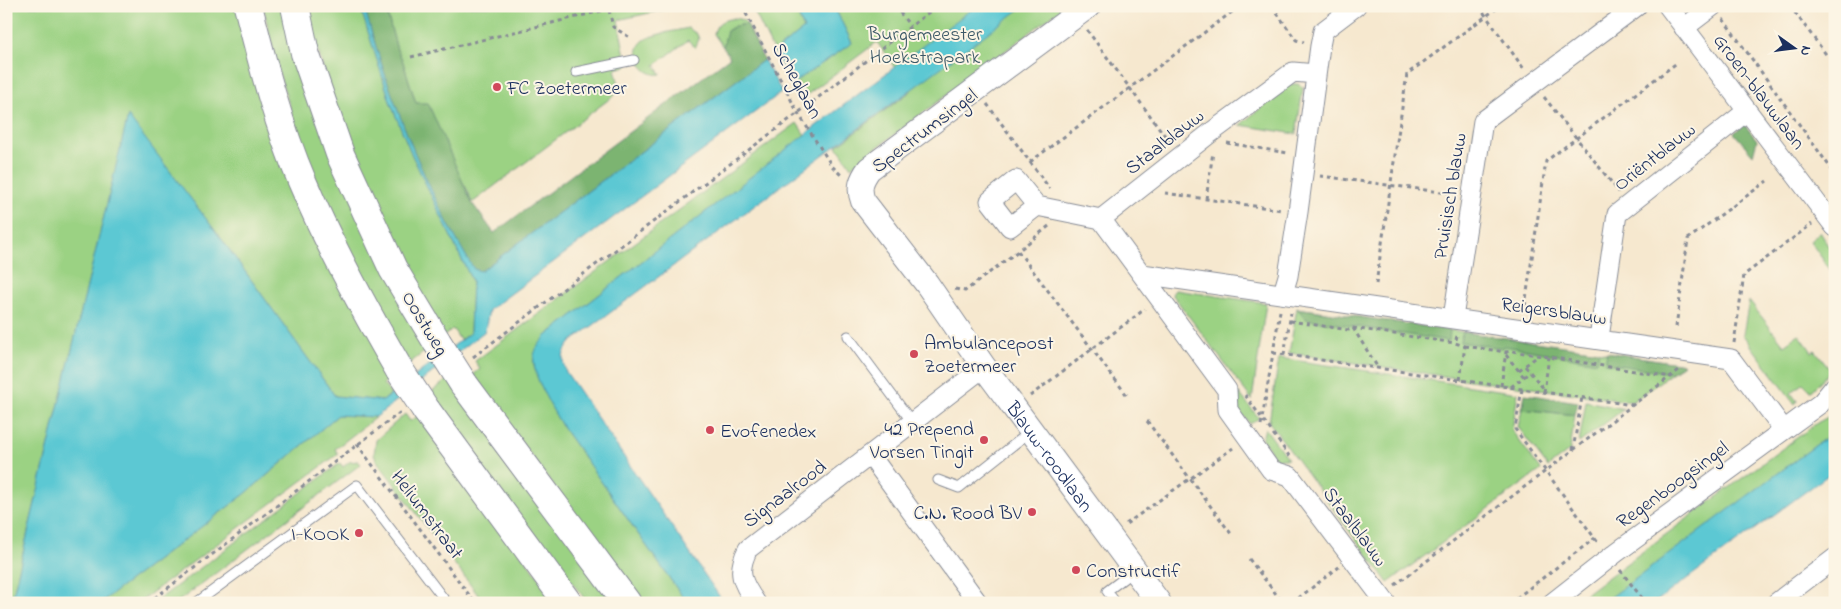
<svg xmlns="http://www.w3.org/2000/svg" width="1841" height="609" viewBox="0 0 1841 609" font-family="'Indie Flower',sans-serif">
<rect width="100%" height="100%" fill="#fcf5e5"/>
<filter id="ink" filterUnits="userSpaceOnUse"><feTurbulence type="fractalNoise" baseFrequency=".02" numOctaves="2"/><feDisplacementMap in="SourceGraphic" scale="10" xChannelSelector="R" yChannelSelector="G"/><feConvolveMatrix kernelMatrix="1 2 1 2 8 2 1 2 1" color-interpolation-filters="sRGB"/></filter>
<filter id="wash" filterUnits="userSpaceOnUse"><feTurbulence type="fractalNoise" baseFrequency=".0096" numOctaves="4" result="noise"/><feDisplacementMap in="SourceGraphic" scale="20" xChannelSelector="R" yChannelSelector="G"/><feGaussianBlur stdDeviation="1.12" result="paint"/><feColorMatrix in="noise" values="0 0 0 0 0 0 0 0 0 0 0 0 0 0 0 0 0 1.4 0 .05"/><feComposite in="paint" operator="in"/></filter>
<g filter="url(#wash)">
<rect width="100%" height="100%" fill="#f6e8cf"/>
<!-- green -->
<path fill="#9bd283" stroke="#5b8070" d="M6,6H243L392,376L383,384L391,394L383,401L335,396L223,241L128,117L11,603H6Z
M263,6H286L428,349L406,366L370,298L309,166L279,74Z
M305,6H360L391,104L412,155L472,281L470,333L460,340L453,329L444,336L413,285L336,112Z
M385,6H681L618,20L627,66L615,69L619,85L616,94L472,203L468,191L416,103L402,59L397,50Z
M754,6H794L804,29L774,52L754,11Z
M834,6H1065L851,167L837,146L911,91L877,42L800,100L792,84L852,43Z
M735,18L743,20L747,24L735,26L727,31L723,47L714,34C716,22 723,20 735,18Z
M688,28L697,34L699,39L695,48L688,40L655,65L661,74C644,78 629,53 643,41C651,34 677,31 688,28Z
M1290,84H1298L1303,88L1296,134L1240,125Z
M797,123L805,135L546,336C543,342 535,350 534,356C531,374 554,411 562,426L687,603H641L472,376L480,369L475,361Z
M1820,232L1835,256V277L1810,241Z
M1175,290L1266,303L1252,400L1172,294Z
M1749,301L1784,345L1799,334L1812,352L1815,350L1831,370L1811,391L1803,383L1791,393L1797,401L1795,404L1743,335Z
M1297,308L1684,364L1632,402L1503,384V385L1289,353Z
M1279,358L1518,393L1512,431L1541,470L1388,583L1269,422Z
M449,378L618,603H588L427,396Z
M1239,393L1259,418L1250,424L1235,406Z
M1586,401L1624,409L1579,443Z
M1522,409L1575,415L1570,450L1548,467L1518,427Z
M1835,413V431L1620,591L1603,603H1573L1817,423Z
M405,414L410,421L418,416L558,603H484L377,461L374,454L376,440Z
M338,415L376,417L335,449L338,454L138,603H100L245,494Z
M1265,428L1288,459H1276L1262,439Z
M358,461L361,464L176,603H154L340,463L343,467L349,462Z"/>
<!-- forest -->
<path fill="#7cb471" stroke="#4c7268" d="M364,6H385L397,50L402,59L416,103H428L472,203L494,233L730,57L723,47L727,31L735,26L747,24L764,60L481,271L474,270C426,192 388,94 364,6Z
M1744,124L1757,140L1753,155L1734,133Z
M1297,308L1450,330L1449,341L1306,319Z
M1462,332L1599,351L1597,362L1505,346L1502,348L1460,342Z
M1607,352L1684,364L1671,373L1605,363Z
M1525,394L1578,402L1575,415L1522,409Z"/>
<!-- water -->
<path fill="#5bc8d3" stroke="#3b7c98" d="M360,6H364C388,94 426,192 474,269L481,271L764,60L782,92L489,310L485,331L376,417L338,415L245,494L100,603H11L128,116L223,241L335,396L383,401L470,333L472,281L412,155L391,104Z
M794,6H834L852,43L792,84L774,52L804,29Z
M976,6H1024L572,341C562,353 561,357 566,372L724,603H687L562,426C553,410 531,375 534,356C535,348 541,342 546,336L816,126Z
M1835,431V470L1654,603H1603Z"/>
</g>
<g filter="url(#ink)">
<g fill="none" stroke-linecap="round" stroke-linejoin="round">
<!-- service casing -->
<g stroke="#888c96" stroke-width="11">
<path id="service" d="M576,72L634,60
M848,336L912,422
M938,480L959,488L1031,431
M196,603L357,485L447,603
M1116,603L1107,591L1135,570"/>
</g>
<!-- minor casing -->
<g stroke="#888c96" stroke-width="21">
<path id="minor" d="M1668,6L1835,227
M1684,28L1713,6
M1037,206L1010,227L990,201L1016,180L1037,206L1101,219
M1101,219L1227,390L1228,410L1271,470L1290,476L1386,603
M1101,219L1209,134L1293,72L1316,74
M1142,274L1731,359L1784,430
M1283,293L1288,276L1298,212L1320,46L1323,31L1356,6
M1453,318L1483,121L1637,6
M1599,338L1617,214L1747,111
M870,455L978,603
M756,603C742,583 736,572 748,549L984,367
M1552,603L1617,552L1821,403L1835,386
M1776,603L1835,558"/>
</g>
<!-- tertiary casing -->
<g stroke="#888c96" stroke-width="26">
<g id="tertiary">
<path id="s1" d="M1088,6L869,169C861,180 858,188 863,201L927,284L984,367L1159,603"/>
</g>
</g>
<!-- primary casing -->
<g stroke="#888c96" stroke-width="30">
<path id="primary" d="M248,6C263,65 278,125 302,181C330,247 364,309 400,371
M295,6L305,53L340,154L393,269L437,342
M463,383L627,603
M426,410L568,603"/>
</g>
<!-- path -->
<path stroke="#888c96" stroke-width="3" stroke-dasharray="4 4" stroke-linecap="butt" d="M742,6L798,113L832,166L843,177
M895,6L910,26
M1272,6L1296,40L1304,42
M1479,6L1524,69
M1790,6L1828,57
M609,10L613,27L629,37
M1723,19L1835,174
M1087,30L1171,144
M411,57L622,6
M1544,97L1619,192
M987,104L1050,189
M1227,143L1288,153
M1030,162L1240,6
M1320,176L1456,194
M1165,193L1282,210
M1206,199L1213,152
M1049,226L1018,251L1129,398
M1376,284L1407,74L1500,6
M955,289L965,291L1018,251
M1525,306L1546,161L1678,62
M1290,321L1349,330L1353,328L1455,343
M1676,327L1688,239L1767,181
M1353,328L1378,368
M1457,336L1455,343L1465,346L1460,380
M1734,343L1744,275L1812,224
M1465,346L1506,352L1512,351L1671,377
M1273,353L1633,405
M1284,355L1291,313
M1506,355L1524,377
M473,357L798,113L937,6
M1525,366L1544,389
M1519,370L1538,356
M1501,386L1506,352
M1511,387L1530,372
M1522,389L1515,429L1599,544
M1544,392L1549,357
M1245,395L1290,457
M1030,396L1145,309
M1147,421L1232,535
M1261,425L1280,311
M357,444L475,603
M1573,450L1582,397
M1126,524L1233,448
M1249,559L1283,603
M1620,570L1646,603
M1395,585L1679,370
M148,603L402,411
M1292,603L1339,567
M1510,603L1595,538"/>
<!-- service -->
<use href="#service" stroke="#fff" stroke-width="9"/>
<!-- minor -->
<use href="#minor" stroke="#fff" stroke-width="19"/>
<!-- tertiary -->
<use href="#tertiary" stroke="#fff" stroke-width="24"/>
<!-- primary -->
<use href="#primary" stroke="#fff" stroke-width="28"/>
<!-- primary-bridge casing -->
<g stroke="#888c96" stroke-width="30" stroke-linecap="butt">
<path id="primary-bridge" d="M437,342L463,383
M400,371L426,410"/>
</g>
<!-- primary-bridge -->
<use href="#primary-bridge" stroke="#fff" stroke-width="28"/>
</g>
</g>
<!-- markers -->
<g fill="#d1495b" stroke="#fcf5e5" stroke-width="2">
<circle cx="497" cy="87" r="5"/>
<circle cx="914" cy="354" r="5"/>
<circle cx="710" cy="430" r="5"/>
<circle cx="984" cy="440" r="5"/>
<circle cx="1032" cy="512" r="5"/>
<circle cx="359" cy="533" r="5"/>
<circle cx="1076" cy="570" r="5"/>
</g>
<g text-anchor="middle" stroke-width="4" stroke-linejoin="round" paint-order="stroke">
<!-- park labels -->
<g font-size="20" fill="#3b5867" stroke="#fcf5e5">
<text x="925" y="40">Burgemeester<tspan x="925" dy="23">Hoekstrapark</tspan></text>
</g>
<!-- street labels -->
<g font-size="20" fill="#1b2f5e" stroke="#fcf5e5">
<text transform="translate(798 80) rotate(61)" y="7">Scheglaan</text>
<text transform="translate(1760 91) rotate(53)" y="7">Groen-blauwlaan</text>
<text transform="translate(924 130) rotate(-37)" y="7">Spectrumsingel</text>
<text transform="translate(1164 141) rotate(-38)" y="7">Staalblauw</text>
<text transform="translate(1654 156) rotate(-38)" y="7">Oriëntblauw</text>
<text transform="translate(1449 196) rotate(-81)" y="7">Pruisisch blauw</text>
<text transform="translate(1554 310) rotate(8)" y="7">Reigersblauw</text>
<text transform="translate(426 323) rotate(59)" y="7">Oostweg</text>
<text dy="7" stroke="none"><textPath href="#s1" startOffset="624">Blauw-roodlaan</textPath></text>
<text transform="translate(1672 484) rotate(-36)" y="7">Regenboogsingel</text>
<text transform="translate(784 493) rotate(-37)" y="7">Signaalrood</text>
<text transform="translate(428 514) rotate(53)" y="7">Heliumstraat</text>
<text transform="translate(1356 526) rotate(53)" y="7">Staalblauw</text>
</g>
<!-- poi labels -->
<g font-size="20" fill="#1b2f5e" stroke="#fcf5e5" text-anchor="start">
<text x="507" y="94">FC Zoetermeer</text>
<text x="924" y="349">Ambulancepost<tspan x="924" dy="23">Zoetermeer</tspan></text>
<text x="974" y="435" text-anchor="end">42 Prepend<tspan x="974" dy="23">Vorsen Tingit</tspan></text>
<text x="720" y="437">Evofenedex</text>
<text x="1022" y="519" text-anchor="end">C.N. Rood BV</text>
<text x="349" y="540" text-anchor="end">I-KOOK</text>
<text x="1086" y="577">Constructif</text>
</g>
</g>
<!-- margin -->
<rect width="1841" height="609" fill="none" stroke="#fcf5e5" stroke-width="25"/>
<!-- north arrow -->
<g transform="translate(1794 48) rotate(104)" stroke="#fcf5e5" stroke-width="4" paint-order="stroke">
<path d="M0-4L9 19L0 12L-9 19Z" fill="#1b2f5e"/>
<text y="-8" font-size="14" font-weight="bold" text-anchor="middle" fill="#1b2f5e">N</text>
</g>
</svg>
